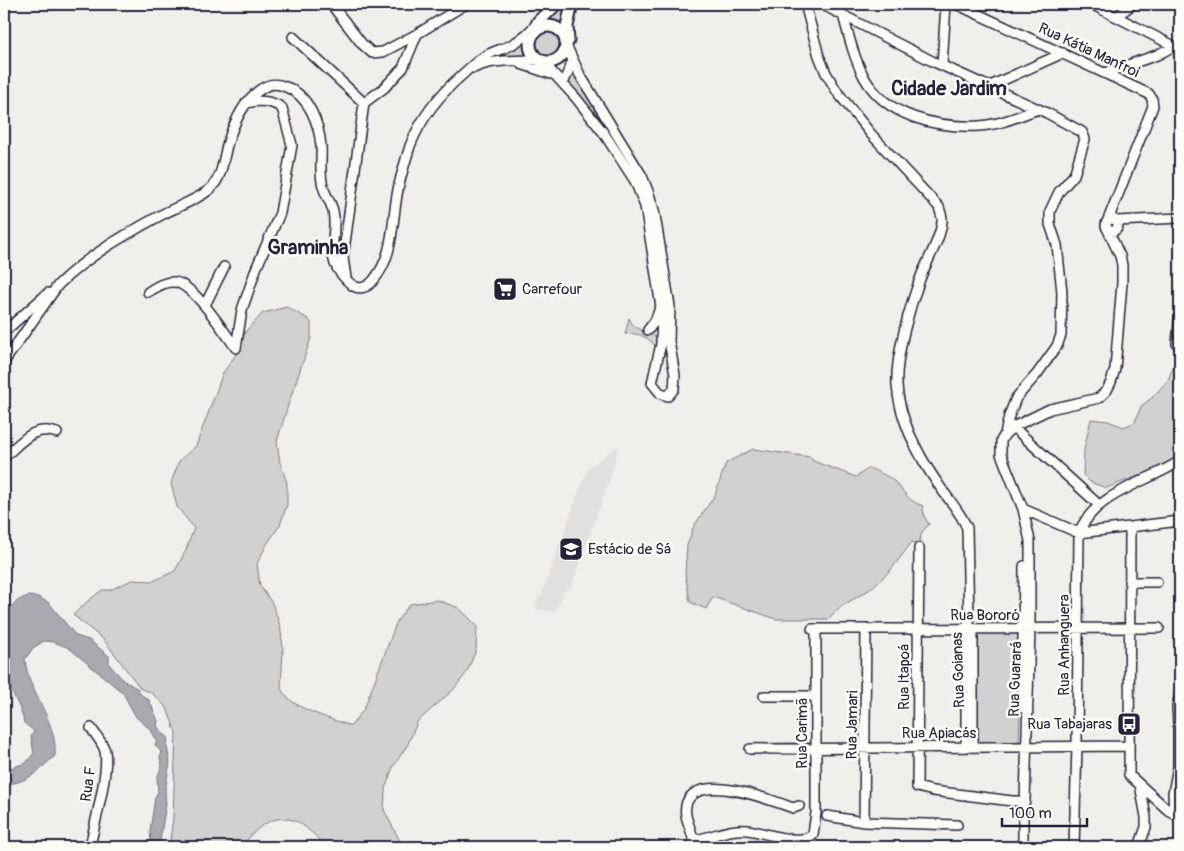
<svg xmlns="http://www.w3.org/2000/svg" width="1184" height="851" viewBox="0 0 1184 851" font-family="Pangolin,sans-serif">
<rect width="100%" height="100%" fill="#f0efec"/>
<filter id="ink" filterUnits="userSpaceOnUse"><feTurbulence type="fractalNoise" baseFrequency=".02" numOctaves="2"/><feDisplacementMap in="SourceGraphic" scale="10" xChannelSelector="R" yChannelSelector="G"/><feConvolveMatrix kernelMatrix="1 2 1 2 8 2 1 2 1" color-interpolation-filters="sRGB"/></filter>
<g filter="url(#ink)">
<!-- built -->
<path fill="#e0e0df" d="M615,447L618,449L611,476L570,590L566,588L555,612L535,609L539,595L541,596L584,477L589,468Z"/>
<!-- green -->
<path fill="#d2d1d1" stroke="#7a7a86" d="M561,4H568L562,26L553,23L542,24Z
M533 45a15 15 0 1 1 30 0a15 15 0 1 1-30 0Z
M524,42L528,56L488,60V58Z
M573,70L586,94L612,134L611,135L598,116L567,83Z
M287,307L308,319L311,322V338L290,399L277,441L280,463L287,483V505L280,525L267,544L257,564L260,586L272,603L280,625L283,648L281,688C288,708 332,719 351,726L364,709L397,621L410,604L437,600L459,608L477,626L476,650L467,672L454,689L417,722L408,744L393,767L385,789L384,810L403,847H327C319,840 304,823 293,820C270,813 254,831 241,847H169L173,818L176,733L167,708L151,692L141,689L104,640L73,615L88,601L102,590H110L132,580L153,581L175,571L186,550L194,528L177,507L171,483L179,461L196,446L223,373L237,353L246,331L263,313Z
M629,318C634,331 646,330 657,338L656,347C648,337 638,332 625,334Z
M1179,352L1180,353V456L1168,465L1106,488L1090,482L1083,475L1084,449L1091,419L1108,421L1124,427L1135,422L1141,406L1153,397L1168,380Z
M753,449L811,457L813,461L856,477L869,468C878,472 887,475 895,482C905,492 906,500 923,506L924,516L929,524L922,532L919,543L912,542L890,571L869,590L840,607L828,619H776L713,597L706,609L690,602L685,574L687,545L694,526L715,495L726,463Z
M1022,629L1019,746L975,745L978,631Z"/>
<!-- water -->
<path fill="#a9a9b0" stroke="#737381" d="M28,596L38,597L49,603L76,636L89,640L109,656V664L123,680L138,689L140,694L149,700L158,721L157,726L161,732L168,737L167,747L170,762L165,790L166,803L159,847H144L143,845L151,841L150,831L155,798L158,791L157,778L162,766L160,757L162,753L155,745L157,741L151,730L136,717L123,693L69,648L54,642L44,641L33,648L25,659C28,693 58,721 55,756C35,773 31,781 4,785V770L26,763L34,753L31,737L34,731L24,723C22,709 14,699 10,686C4,669 0,628 7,613C11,604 19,599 28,596Z"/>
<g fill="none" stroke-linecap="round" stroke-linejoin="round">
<!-- minor casing -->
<g stroke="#22223b" stroke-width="12">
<path id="minor" d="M331,4L362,44L372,53L383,52L417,34L466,4
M805,4L819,56L826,73L838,93L871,134L939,207C940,212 943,217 942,222C940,241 927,260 920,279C910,306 895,357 897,386C900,422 918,455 938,484C948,499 960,511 967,528L969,623L966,628V747
M821,4L932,61L1047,113L1082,132L1085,139L1074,175L1059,192L1050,211V224L1057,245L1062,292L1061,335L1057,346L1037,374L1016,398L1009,416L1005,434
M956,4L1149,94L1152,99L1153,106L1108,220
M1091,4L1174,46L1157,55L1105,73
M843,15C849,37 854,58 864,77C886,117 937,128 979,126C999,125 1019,116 1038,109
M1117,16L1133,4
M293,37L364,103
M542,61L576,98L603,132L635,181L645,206L662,313L661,344L652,383L661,394L668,396L674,389L675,375L669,341L670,306L654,210L649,194L642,176L580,75L566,45
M521,64L551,74
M942,65L946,4
M474,68C495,58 517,62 539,59
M563,84L573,60
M988,87L1063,53
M364,103L384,88L403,68L417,34
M1106 225a6 6 0 1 1 12 0a6 6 0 1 1-12 0Z
M1117,221L1180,218
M346,278L343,258L364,103
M148,292C156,287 165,281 174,282C194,284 224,332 236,348
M205,305L224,267
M648,330L655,321L660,308
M4,332L48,293
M1177,344L1180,313
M236,348L242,310L256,269L280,213L292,145L282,108C271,100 259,100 246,103
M4,362L58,285C87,256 125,235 161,215C176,207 195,201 209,190C222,179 223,161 227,145C233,125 243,101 261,89C270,83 277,83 286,87C309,95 319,124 321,146C322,159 319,173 323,186C325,195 331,202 333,211C337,228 329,247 335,264C338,271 346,280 352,285C359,290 366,288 372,282C396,256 391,218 399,185C402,172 406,159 410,146C421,118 440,94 462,75C470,68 477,60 487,55C494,51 504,49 511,45C522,39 531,31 538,22
M1013,427L1099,505
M4,457C21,443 33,424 57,433
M1023,509L1079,533L1180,521
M1130,527L1129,775L1169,811L1180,816
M919,548L917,787L933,791L1012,801H1025
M1180,578V597
M1129,582H1157
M970,625L973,628V747
M812,629L1159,628
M764,696H816
M1022,708L1024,566
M750,749L1129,746
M1174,814L1173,793L1178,767V724L1177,707L1180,693
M827,816L864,822L957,825
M864,822L866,629
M694,840C713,837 728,828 748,830C764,832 801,847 813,834L816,813V629
M90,847C94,825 111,766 104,748C101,741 95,734 91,728
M694,847C695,832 681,817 687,802C700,772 771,800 793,808L799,806
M838,847H839
M1020,847L1023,839V806L1025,801L1030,628V541L1023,509L1001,454V441L1005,434L1013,427L1050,409L1099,398L1107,390L1111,382L1115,369L1122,283V265L1120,256L1107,228
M1074,847L1077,746L1079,533C1093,494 1148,482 1180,461
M1139,847L1146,827V817L1140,785"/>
</g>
<!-- major casing -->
<g stroke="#22223b" stroke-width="15">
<path id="major" d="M530 44a18 18 0 1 1 36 0a18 18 0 1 1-36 0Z
M536,31L538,22L556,4
M568,41L567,26L572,4"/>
</g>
<!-- minor -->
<use href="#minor" stroke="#fdfcf7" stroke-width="9"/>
<!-- major -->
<use href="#major" stroke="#fdfcf7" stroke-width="11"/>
</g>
</g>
<!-- icons -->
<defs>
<g id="supermarket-square" transform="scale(1.25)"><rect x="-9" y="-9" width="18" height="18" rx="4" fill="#22223b" stroke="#fdfcf7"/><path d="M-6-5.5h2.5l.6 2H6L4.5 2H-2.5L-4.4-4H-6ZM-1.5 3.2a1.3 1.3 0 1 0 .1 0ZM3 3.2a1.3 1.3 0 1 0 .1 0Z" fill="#fff"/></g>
<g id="university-square" transform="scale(1.25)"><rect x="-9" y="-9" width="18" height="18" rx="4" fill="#22223b" stroke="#fdfcf7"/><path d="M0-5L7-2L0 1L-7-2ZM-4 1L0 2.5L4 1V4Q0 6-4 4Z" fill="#fff"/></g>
<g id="bus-square" transform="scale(1.25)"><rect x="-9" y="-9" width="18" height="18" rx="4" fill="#22223b" stroke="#fdfcf7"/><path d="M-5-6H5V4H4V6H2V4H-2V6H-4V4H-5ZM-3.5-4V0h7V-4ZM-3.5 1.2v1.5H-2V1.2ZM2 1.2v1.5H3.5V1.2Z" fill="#fff"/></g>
</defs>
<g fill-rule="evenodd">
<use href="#supermarket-square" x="505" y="289"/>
<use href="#university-square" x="571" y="549"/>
<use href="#bus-square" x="1129" y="724"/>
</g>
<g text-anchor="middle" stroke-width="5" stroke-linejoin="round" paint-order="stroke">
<!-- street labels -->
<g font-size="15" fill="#22223b" stroke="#fdfcf7">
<text transform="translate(1089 50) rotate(25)" y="5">Rua Kátia Manfroi</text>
<text x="985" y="620">Rua Bororó</text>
<text transform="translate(1064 645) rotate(-90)" y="5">Rua Anhanguera</text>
<text transform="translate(958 670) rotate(-92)" y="5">Rua Goianas</text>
<text transform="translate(904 677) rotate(-90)" y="5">Rua Itapoá</text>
<text transform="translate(1015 679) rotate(-88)" y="5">Rua Guarará</text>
<text transform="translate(852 725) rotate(-89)" y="5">Rua Jamari</text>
<text transform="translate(802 733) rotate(-90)" y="5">Rua Carimã</text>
<text x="939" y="738">Rua Apiacás</text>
<text transform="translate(88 784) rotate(-82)" y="5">Rua F</text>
</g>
<!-- poi labels -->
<g font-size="15" fill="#22223b" stroke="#fdfcf7" text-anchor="start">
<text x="522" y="294">Carrefour</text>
<text x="588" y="554">Estácio de Sá</text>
<text x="1112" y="729" text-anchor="end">Rua Tabajaras</text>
</g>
<!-- district labels -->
<g font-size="20" font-weight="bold" fill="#22223b" stroke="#fdfcf7">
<text x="949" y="95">Cidade Jardim</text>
<text x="308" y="254">Graminha</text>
</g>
</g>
<!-- margin -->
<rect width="1184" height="851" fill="none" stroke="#fdfcf7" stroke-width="20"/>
<rect x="10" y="10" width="1164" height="831" fill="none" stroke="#22223b" stroke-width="2" filter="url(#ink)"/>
<!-- scale -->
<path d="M1002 818v8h85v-8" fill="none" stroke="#22223b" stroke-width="2.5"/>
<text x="1009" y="818" font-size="15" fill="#22223b" stroke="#fdfcf7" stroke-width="4" paint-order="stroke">100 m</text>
</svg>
